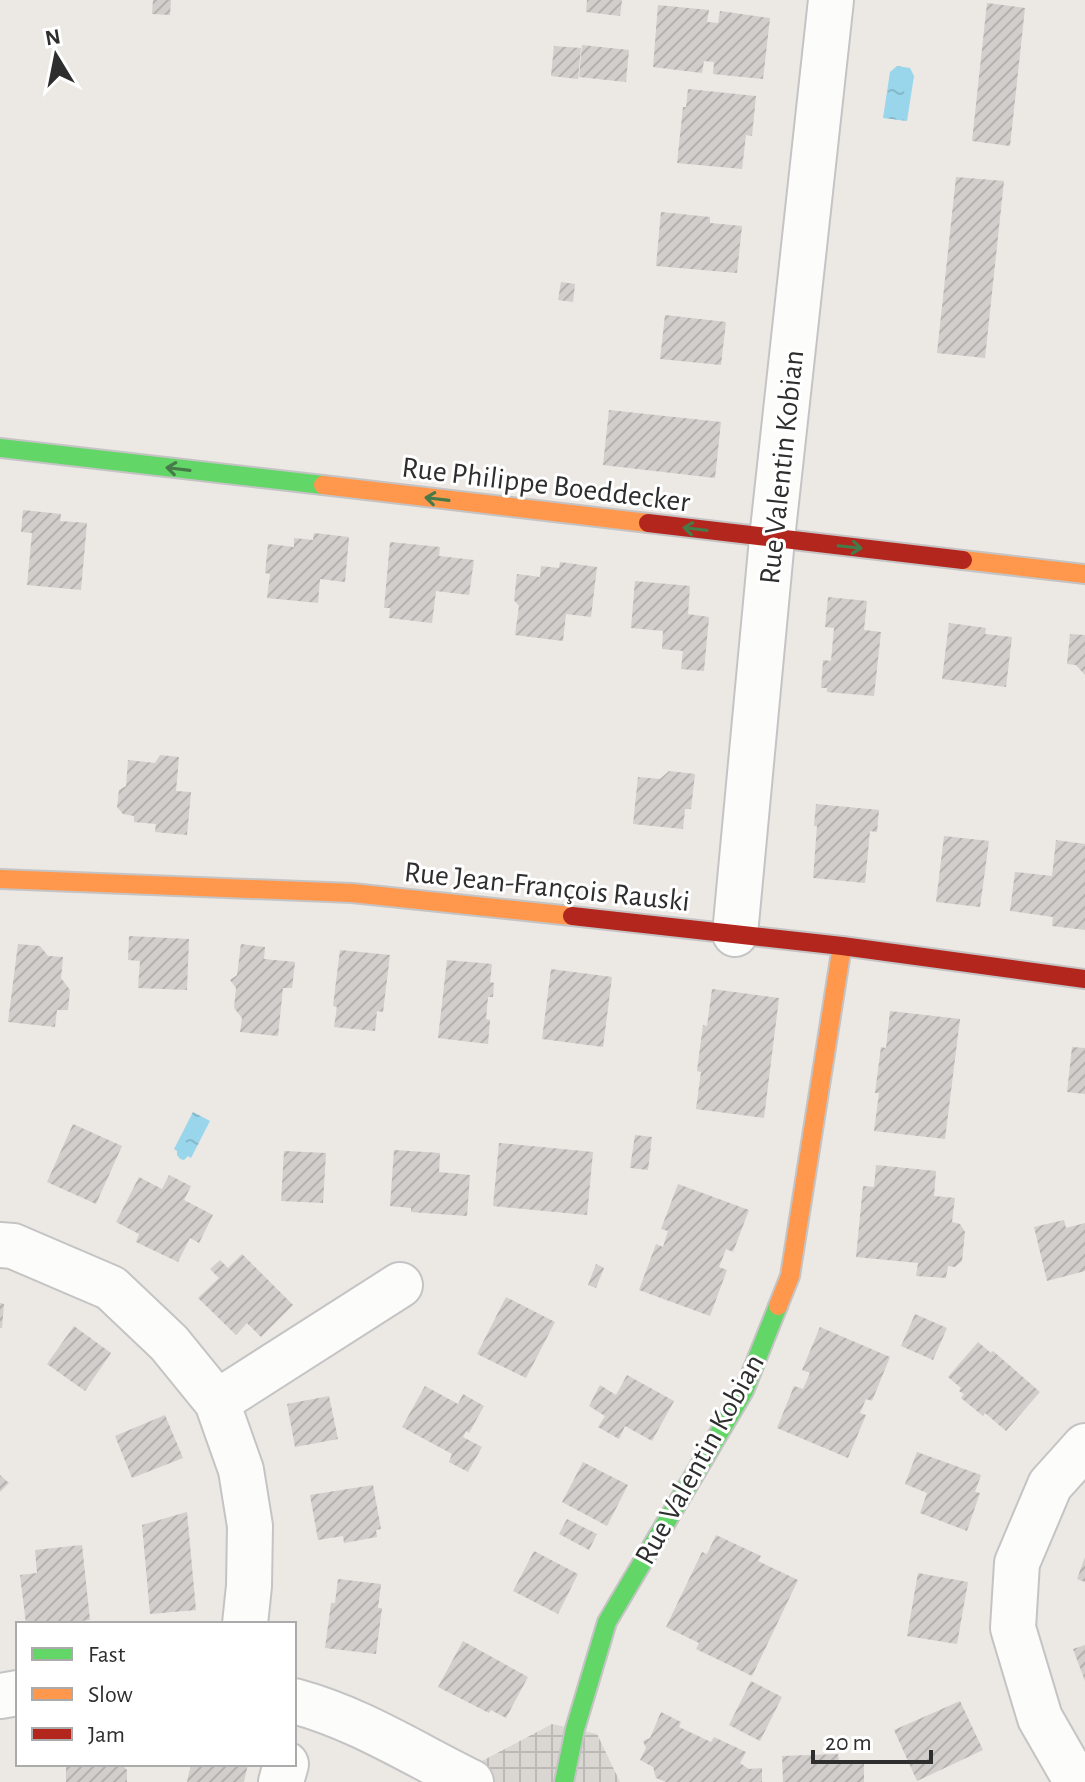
<svg xmlns="http://www.w3.org/2000/svg" width="1085" height="1782" viewBox="0 0 1085 1782" font-family="'Alegreya Sans',sans-serif">
<defs>
<pattern id="plaza-grid" width="8" height="8" patternUnits="userSpaceOnUse" patternTransform="scale(2)"><rect width="8" height="8" fill="#dad6d2"/><path d="M0 4h8M4 0v8" fill="none" stroke="#bbb8b5"/></pattern>
<pattern id="water-ripples" width="26" height="14" patternUnits="userSpaceOnUse" patternTransform="scale(2)"><rect width="26" height="14" fill="#99d6ec"/><path d="M2 4q2-2 4 0t4 0M15 11q2-2 4 0t4 0" fill="none" stroke="#84b8cb"/></pattern>
<pattern id="building-hatch" width="6" height="6" patternUnits="userSpaceOnUse" patternTransform="scale(2)"><rect width="6" height="6" fill="#d1cecb"/><path d="M-1 1l2-2M0 6l6-6M5 7l2-2" fill="none" stroke="#b4b1af"/></pattern>
</defs>
<rect width="100%" height="100%" fill="#ece8e4"/>
<!-- plaza -->
<path fill="url(#plaza-grid)" d="M552,1724L597,1734L620,1782H466L480,1762Z"/>
<!-- water -->
<path fill="url(#water-ripples)" d="M897,66L910,68L914,76L907,121L883,118L890,72Z
M193,1112L210,1121L191,1158L188,1156L184,1160L180,1159L177,1155V1151L174,1149Z"/>
<!-- building -->
<path fill="url(#building-hatch)" d="M153,0H171L170,15L152,14Z
M587,0H622L620,16L586,12Z
M987,3L1025,8L1010,146L972,141Z
M658,5L709,10L707,22L718,23L720,11L770,18L763,79L713,74L714,62L704,61L702,73L653,67Z
M582,45L629,50L626,82L579,77Z
M554,46L581,48L578,79L551,76Z
M688,89L756,96L752,136L746,135L742,169L677,163L683,107H686Z
M956,177L1004,181L985,358L937,353Z
M661,212L710,217V223L742,226L737,273L656,266Z
M561,282L575,284L573,302L558,300Z
M665,315L726,322L721,365L660,359Z
M609,410L721,422L715,478L603,465Z
M23,510L61,514L60,521L87,523L81,590L27,585L32,533L21,532Z
M314,533L349,537L345,582L320,579L318,603L267,598L270,574L265,573L268,544L294,547V538L313,540Z
M390,542L440,547L439,556L474,560L469,595L436,591L432,623L389,618L390,608H384Z
M560,562L597,567L591,617L566,614L563,641L515,635L519,606L514,600L517,574L540,577L541,566L559,568Z
M635,581L690,586L688,614L709,617L704,671L681,669L683,651L662,649L663,631L631,628Z
M828,597L867,601L864,630L881,632L874,696L827,692V688H821L823,660L831,661L834,628L825,627Z
M949,623L986,628L985,634L1012,637L1006,687L942,679Z
M1070,634L1085,635V675L1076,665L1067,664Z
M160,755L179,757L176,791L191,792L187,835L155,832L156,824L134,822V816L123,814L117,807L119,790L126,786L128,760L155,763Z
M669,771L695,774L691,809H685L683,829L633,824L638,777L660,779Z
M816,804L879,810L877,832L870,831L865,883L813,878L817,826H814Z
M944,836L989,841L980,907L936,902Z
M1056,840L1085,844V930L1052,926L1053,917L1010,911L1015,872L1052,876Z
M129,936L189,939L187,990L138,988L140,961L128,960Z
M18,944L40,946L48,956L63,957L61,978L70,990L68,1010H57L55,1027L8,1022Z
M241,944L265,947L264,959L295,962L292,988H283L278,1036L240,1032L242,1018L234,1008L236,988L230,980L237,975Z
M340,950L390,955L383,1012L377,1011L375,1031L334,1027L337,1007L333,1006Z
M447,960L492,964L490,982L494,983L493,997H488L486,1019L490,1020L488,1044L438,1038Z
M551,969L612,977L603,1047L542,1039Z
M712,989L779,998L764,1118L696,1109L701,1072L697,1071L703,1025L707,1026Z
M890,1011L960,1019L945,1139L874,1131L879,1093H875L881,1047L886,1048Z
M1072,1047L1085,1048V1094L1067,1092Z
M73,1124L122,1146L96,1204L47,1182Z
M635,1135L652,1137L648,1170L630,1168Z
M499,1143L593,1152L587,1215L493,1206Z
M394,1150L440,1153L439,1172L470,1175L467,1216L411,1212V1208L390,1206Z
M284,1151L326,1153L323,1203L281,1201Z
M876,1165L936,1171L934,1196L955,1198L952,1222L960,1224L965,1232L962,1261L955,1267L948,1266L946,1278L916,1276L918,1263L856,1257L863,1186L874,1187Z
M169,1175L191,1186L184,1200L213,1215L199,1243L190,1238L178,1262L136,1242L139,1234L116,1222L139,1177L162,1189Z
M678,1184L749,1210L733,1252L726,1249L723,1257L719,1267L727,1270L710,1316L639,1290L656,1244L663,1247L668,1231L661,1229Z
M1064,1220L1066,1228L1085,1223V1271L1047,1281L1034,1227Z
M242,1254L293,1305L261,1337L247,1323L236,1335L198,1298L219,1278L210,1269L220,1260L228,1268Z
M596,1264L604,1268L596,1288L588,1285Z
M506,1297L555,1322L526,1378L477,1354Z
M0,1303L4,1304L2,1328H0Z
M915,1314L947,1328L933,1360L901,1346Z
M74,1326L111,1353L85,1391L47,1364Z
M820,1327L890,1357L872,1401L866,1399L860,1413L866,1415L848,1458L777,1428L794,1386L803,1389L810,1373L802,1370Z
M978,1342L991,1353L993,1351L1040,1392L1006,1431L985,1413L983,1416L961,1398L964,1394L959,1391L961,1388L948,1377Z
M627,1375L674,1401L652,1441L625,1426L619,1439L598,1427L605,1416L589,1406L600,1385L616,1395Z
M425,1386L458,1404L463,1394L484,1406L469,1433L466,1431L463,1437L482,1447L468,1472L449,1462L452,1454L402,1427Z
M329,1396L338,1439L295,1447L287,1404Z
M165,1415L183,1458L132,1478L115,1436Z
M917,1452L981,1475L975,1492L980,1493L967,1531L920,1513L927,1493L905,1484Z
M583,1462L628,1485L607,1526L562,1502Z
M0,1475L9,1483L0,1492Z
M373,1485L381,1529L376,1530L377,1537L344,1543L343,1536L318,1540L310,1495Z
M187,1512L196,1610L150,1614L142,1525Z
M567,1519L597,1534L589,1550L559,1534Z
M716,1535L761,1556L758,1561L798,1580L752,1676L696,1649L699,1643L666,1627L702,1552L707,1554Z
M82,1545L90,1620L53,1624H26L20,1575L37,1573L35,1550Z
M534,1551L578,1574L558,1614L513,1591Z
M1085,1557V1582L1077,1579Z
M918,1573L968,1582L957,1644L907,1636Z
M338,1579L381,1584L378,1608H382L376,1654L325,1648L331,1603H335Z
M463,1641L528,1677L506,1718L491,1710L489,1713L438,1687Z
M1085,1645V1681L1073,1649Z
M751,1681L782,1697L760,1741L729,1725Z
M960,1701L983,1750L917,1781L894,1730Z
M661,1712L681,1722L679,1727L711,1742L714,1737L746,1752L740,1763L749,1769L762,1768V1782H666L656,1778L653,1767L640,1760L646,1748L643,1741L650,1738Z
M838,1754L839,1761L864,1760V1782H783L782,1756Z
M66,1764H121L127,1770V1782H66Z
M191,1764H248L244,1782H187Z"/>
<g fill="none" stroke-linecap="round" stroke-linejoin="round">
<!-- street casing -->
<g stroke="#c5c4c5" stroke-width="48">
<path id="street" d="M735,934L772,539L831,0
M0,1245L13,1246L111,1288L169,1343L217,1402L241,1470L250,1526L249,1586L245,1624
M217,1402L400,1285
M0,1696L18,1693
M294,1701C358,1718 412,1753 471,1782
M1071,1772L1040,1718L1013,1628L1017,1563L1050,1485L1085,1446
M281,1782L286,1764"/>
</g>
<!-- fast casing -->
<g stroke="#c5c4c5" stroke-width="22">
<path id="fast" d="M0,448L323,485
M564,1782L575,1729L607,1622L744,1391L778,1306"/>
</g>
<!-- slow casing -->
<g stroke="#c5c4c5" stroke-width="22">
<path id="slow" d="M323,485L648,523
M963,560L1085,574
M0,879L352,893L572,916
M778,1306L790,1276L842,946"/>
</g>
<!-- jam casing -->
<g stroke="#c5c4c5" stroke-width="22">
<path id="jam" d="M648,523L963,560
M572,916L842,946L1085,979"/>
</g>
<!-- street -->
<use href="#street" stroke="#fcfcfb" stroke-width="44"/>
<!-- fast -->
<use href="#fast" stroke="#63d668" stroke-width="18"/>
<!-- slow -->
<use href="#slow" stroke="#ff974d" stroke-width="18"/>
<!-- jam -->
<use href="#jam" stroke="#b3261e" stroke-width="18"/>
</g>
<!-- one-way arrows -->
<defs><path id="oneway-shaft" d="M-6 0H5M1.5-3L5.5 0L1.5 3" fill="none" stroke-width="1.6" stroke-linecap="round" stroke-linejoin="round" transform="scale(2)"/></defs>
<g stroke="#467a48">
<use href="#oneway-shaft" transform="translate(178 469) rotate(-173)"/>
<use href="#oneway-shaft" transform="translate(437 499) rotate(-173)"/>
<use href="#oneway-shaft" transform="translate(695 529) rotate(-173)"/>
<use href="#oneway-shaft" transform="translate(850 547) rotate(6)"/>
</g>
<g text-anchor="middle" stroke-width="6" stroke-linejoin="round" paint-order="stroke">
<!-- street labels -->
<g font-size="30" fill="#2e2e2e" stroke="#fff">
<text transform="translate(781 467) rotate(-84)" y="10">Rue Valentin Kobian</text>
<text transform="translate(546 484) rotate(7)" y="10">Rue Philippe Boeddecker</text>
<text transform="translate(547 886) rotate(6)" y="10">Rue Jean-François Rauski</text>
<text transform="translate(699 1459) rotate(-61)" y="10">Rue Valentin Kobian</text>
</g>
</g>
<!-- legend -->
<rect x="16" y="1622" width="280" height="144" fill="#ffffff" stroke="#ababab" stroke-width="2"/>
<rect x="32" y="1648" width="40" height="12" fill="#63d668" stroke="#ababab" stroke-width="2"/>
<text x="88" y="1662" font-size="24" fill="#2e2e2e">Fast</text>
<rect x="32" y="1688" width="40" height="12" fill="#ff974d" stroke="#ababab" stroke-width="2"/>
<text x="88" y="1702" font-size="24" fill="#2e2e2e">Slow</text>
<rect x="32" y="1728" width="40" height="12" fill="#b3261e" stroke="#ababab" stroke-width="2"/>
<text x="88" y="1742" font-size="24" fill="#2e2e2e">Jam</text>
<!-- north arrow -->
<g transform="translate(56 56) rotate(350)" stroke="#ffffff" stroke-width="6" paint-order="stroke">
<path d="M0-6L14 30L0 20L-14 30Z" fill="#2e2e2e"/>
<text y="-12" font-size="22" font-weight="bold" text-anchor="middle" fill="#2e2e2e">N</text>
</g>
<!-- scale -->
<path d="M813 1750v12h118v-12" fill="none" stroke="#2e2e2e" stroke-width="4"/>
<text x="825" y="1750" font-size="24" fill="#2e2e2e" stroke="#ffffff" stroke-width="6" paint-order="stroke">20 m</text>
</svg>
